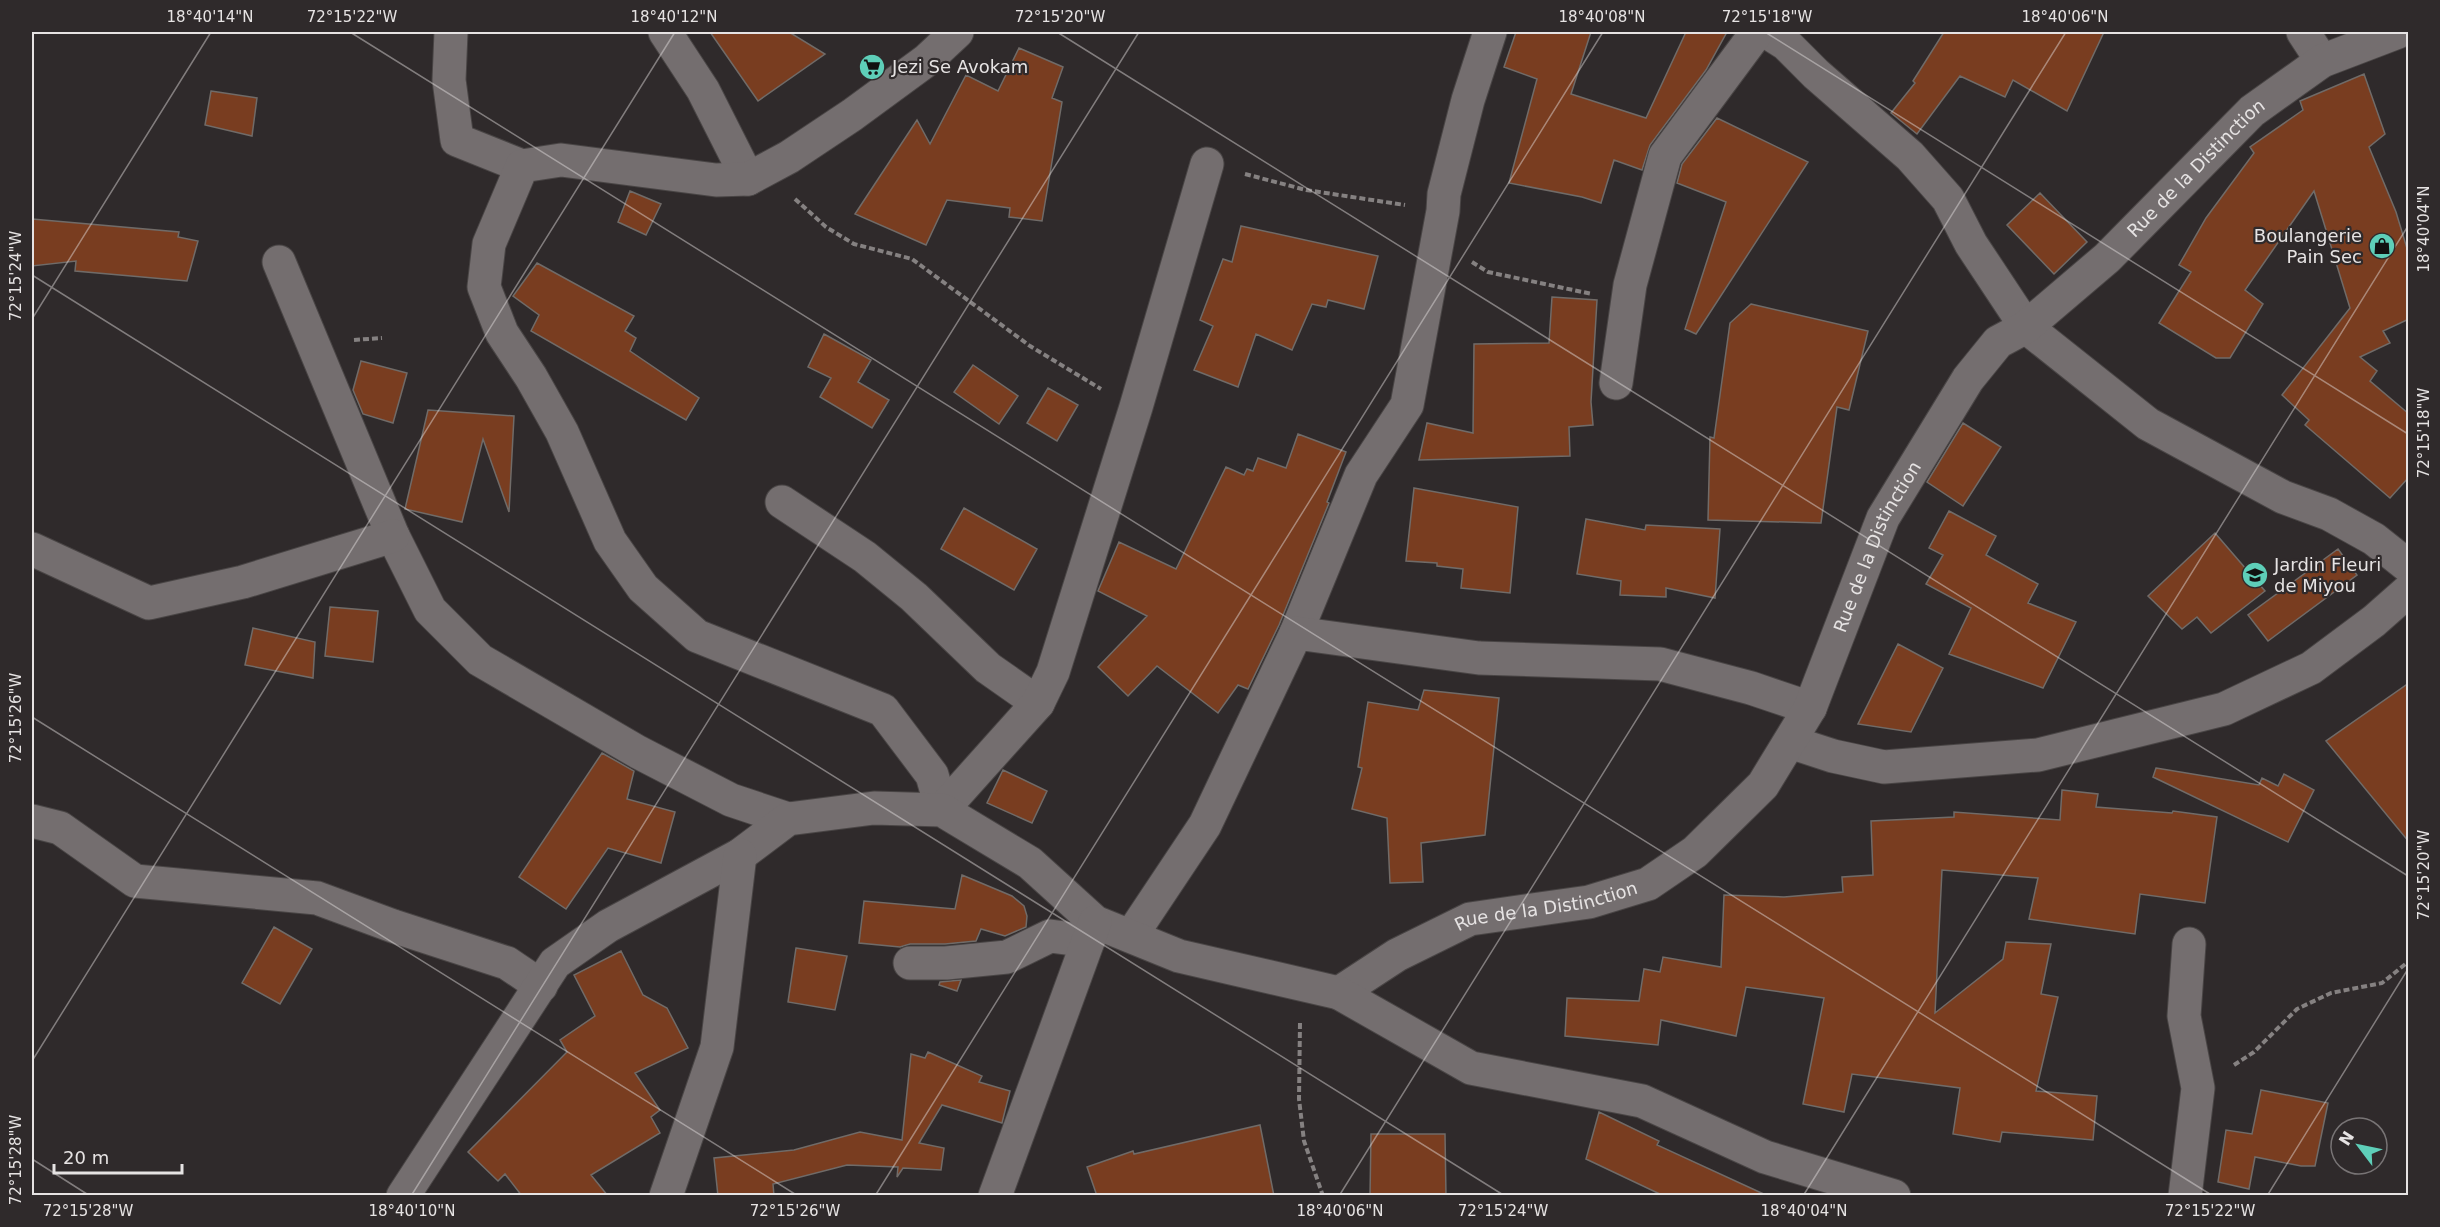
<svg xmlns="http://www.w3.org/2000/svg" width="2440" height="1227" viewBox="0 0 2440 1227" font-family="'DejaVu Sans',sans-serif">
<rect width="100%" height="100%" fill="#2f2a2b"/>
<!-- building -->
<path fill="#793d20" stroke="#706b68" stroke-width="1.5" d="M710,32H789L825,54L758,101Z
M1516,32H1591L1571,94L1646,118L1686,32H1727L1706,70L1650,145L1642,170L1614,160L1601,203L1582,197L1509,183L1537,79L1504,67Z
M1944,32H2104L2067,111L2013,80L2005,97L1960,76L1917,134L1891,113L1915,83L1913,81Z
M1019,48L1063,67L1052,98L1062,102L1042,221L1009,217L1010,208L947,200L926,245L855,214L917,120L930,144L966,75L998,91Z
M2364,74L2385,134L2369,147L2396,212L2409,255V319L2383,331L2390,343L2360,357L2377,371L2370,381L2409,414V477L2390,498L2305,425L2309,420L2282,395L2350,308L2314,191L2245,290L2263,304L2230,358H2216L2159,323L2191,272L2179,265L2206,218L2254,153L2250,147L2303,110L2300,101Z
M211,91L257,98L252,136L205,125Z
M1717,118L1808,162L1696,334L1685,329L1726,202L1677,183L1682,164Z
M630,191L661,204L646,235L618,222Z
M2040,193L2087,242L2054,274L2007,225Z
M32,219L179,232L178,237L198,241L187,281L75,271L76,261L32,266Z
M1241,226L1378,256L1364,309L1328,300L1326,307L1312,304L1292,350L1256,334L1238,387L1194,370L1213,326L1200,320L1223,259L1232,262Z
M537,263L634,316L625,331L636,338L630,351L699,398L686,420L531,331L539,315L513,296Z
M1552,297L1597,300L1591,402L1593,425L1569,427L1570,456L1419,460L1427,423L1473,433L1474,344L1549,343Z
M1751,304L1868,331L1849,410L1837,407L1821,523L1708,520L1710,437L1714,438L1730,323Z
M824,334L871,360L858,382L889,400L872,428L820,397L831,378L808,367Z
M361,361L407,373L393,423L363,414L353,390Z
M973,365L1018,396L999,424L954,392Z
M1048,388L1078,405L1057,441L1027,423Z
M428,410L514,416L509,512L483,439L462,522L405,509Z
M1963,423L2001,447L1963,506L1927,482Z
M1298,434L1346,452L1327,502L1329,503L1279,625L1248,689L1238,685L1218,713L1157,666L1128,696L1098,667L1147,616L1098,591L1119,542L1176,569L1226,467L1244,475L1247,469L1253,471L1258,458L1286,468Z
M1414,488L1518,507L1510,593L1461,588L1463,569L1437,566V563L1406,561Z
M964,508L1037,549L1014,590L941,549Z
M1949,511L1996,536L1986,555L2038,584L2028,603L2076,622L2043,688L1949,654L1971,608L1926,584L1943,555L1929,548Z
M1586,519L1645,530L1646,525L1720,529L1715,598L1666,588V597L1620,595L1621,581L1577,574Z
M2215,533L2265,591L2211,633L2197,617L2182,629L2148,596Z
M2338,549L2357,575L2268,641L2248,615Z
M330,607L378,611L373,662L325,656Z
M253,628L315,642L313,678L245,665Z
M1898,644L1943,668L1911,732L1858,724Z
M2409,683V842L2326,741Z
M1424,690L1499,698L1485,835L1421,843L1423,882L1390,883L1387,818L1352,809L1362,768L1358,767L1368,702L1418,710Z
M602,753L634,771L627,799L675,812L661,863L608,848L566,909L519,877Z
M2156,768L2259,785L2262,778L2278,786L2284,774L2314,790L2288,842L2153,777Z
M1003,770L1047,791L1032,823L987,803Z
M2062,790L2098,794L2096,807L2172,813L2173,811L2217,817L2205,903L2140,894L2135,934L2029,919L2038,878L1942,870L1935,1013L2003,959L2006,942L2051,944L2041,994L2058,997L2036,1091L2097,1096L2093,1140L2002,1132L2000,1142L1953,1134L1960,1088L1852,1074L1844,1112L1803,1104L1824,998L1746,987L1736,1036L1661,1020L1658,1045L1565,1036L1567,998L1639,1001L1644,969L1660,972L1663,957L1721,967L1724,895L1784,897L1843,892L1842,877L1873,875L1871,821L1954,817V812L2060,820Z
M962,875L1012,896L1024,906L1027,916L1026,927L1005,936L981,929L976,941L945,944H910L900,947L859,943L864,901L955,909Z
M274,927L312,949L280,1004L242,983Z
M796,948L847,956L835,1010L788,1002Z
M621,951L643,995L667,1008L688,1048L635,1073L660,1110L651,1117L660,1133L591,1175L608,1196H522L505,1174L498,1181L468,1152L567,1052L560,1040L595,1016L574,975Z
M961,980L957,991L939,985L940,982Z
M928,1052L982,1076L979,1082L1010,1091L1002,1123L942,1105L919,1143L944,1148L941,1170L903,1168L897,1177L898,1167L847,1165L773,1184L774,1196H718L714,1158L794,1150L860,1132L902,1140L911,1054L925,1058Z
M2261,1090L2328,1103L2315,1166H2301L2255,1157L2249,1189L2218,1182L2226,1130L2252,1134Z
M1599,1112L1659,1141L1657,1145L1768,1196H1664L1586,1159Z
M1260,1125L1274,1196H1097L1087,1167L1133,1151L1134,1154Z
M1371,1134H1445L1446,1196H1370Z"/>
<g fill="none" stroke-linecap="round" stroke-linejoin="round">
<!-- minor casing -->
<g stroke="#494545" stroke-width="35">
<g id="minor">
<path d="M451,32L449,80L457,140L522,166"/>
<path d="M665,32L703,90L748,179"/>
<path d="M1767,32L1786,44L1816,74L1910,156L1948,199L1971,244L2026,327L2148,424L2283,497L2329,514L2374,539L2408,566"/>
<path d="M2303,32L2322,61"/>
<path d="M279,262L393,536L430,610L480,660L638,752L731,800L788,819"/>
<path d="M1616,383L1630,285L1665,156L1757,32"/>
<path d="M782,502L865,557L914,597L988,668L1038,703"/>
<path d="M32,549L149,603L243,582L393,536"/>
<path d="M1296,633L1361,475L1407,405L1443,211L1444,194L1468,100L1490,32"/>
<path d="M1790,742L1833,756L1884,767L2038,755L2224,709L2311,668L2374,621L2408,591"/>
<path d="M942,810L932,775L883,710L697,636L643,588L610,541L562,432L531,377L502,333L484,287L489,244L522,166L561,160L716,180L748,179L789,157L852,115L927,60L957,32"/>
<path d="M942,810L1038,703L1053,672L1136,407L1207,164"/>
<path d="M32,821L60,828L135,881L317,898L393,926L507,963L541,986"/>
<path d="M1131,936L1205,825L1296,633L1479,658L1660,664L1751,688L1810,708"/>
<path d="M910,963H946L1007,957L1050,936L1088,941"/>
<path id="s1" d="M1339,993L1397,955L1470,919L1589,902L1648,884L1695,852L1763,785L1810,708L1883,518L1968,379L1998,342L2026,327L2107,258L2252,111L2322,61L2398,32"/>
<path d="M403,1196L555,963L608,926L740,855L788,819L874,808L942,810L1030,863L1095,922L1179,956L1339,993L1471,1068L1642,1101L1765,1157L1894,1196"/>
<path d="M666,1196L717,1047L740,855"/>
<path d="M995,1196L1095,922"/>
<path d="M2185,1196L2198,1088L2184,1016L2189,944"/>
</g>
</g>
<!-- path -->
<path stroke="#858181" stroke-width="4" stroke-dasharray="6 3" stroke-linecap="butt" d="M1245,174L1306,190L1405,205
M795,199L826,227L854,244L912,259L1030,346L1101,389
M1472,262L1488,272L1592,294
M354,340L382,338
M1300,1023L1299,1099L1304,1141L1323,1196
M2234,1065L2254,1052L2297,1009L2331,993L2382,983L2408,962"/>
<!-- minor -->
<use href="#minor" stroke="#746e6f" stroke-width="33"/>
</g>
<!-- ticks -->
<path fill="none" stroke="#e6e3e3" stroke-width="1.5" stroke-opacity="0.45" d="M350,32L2213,1196M1057,32L2408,876M1765,32L2408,434M32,275L1505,1196M32,319L211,32M32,717L798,1196M32,1061L675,32M32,1159L90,1196M411,1196L1139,32M875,1196L1603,32M1339,1196L2066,32M1803,1196L2408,226M2267,1196L2408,969"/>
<!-- icons -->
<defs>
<g id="supermarket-disc" transform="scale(1.35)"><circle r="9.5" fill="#5eceb8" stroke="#2f2a2b"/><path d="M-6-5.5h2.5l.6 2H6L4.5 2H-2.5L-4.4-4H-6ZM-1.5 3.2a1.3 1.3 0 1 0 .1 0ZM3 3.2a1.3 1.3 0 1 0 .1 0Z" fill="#111"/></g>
<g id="shop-disc" transform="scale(1.35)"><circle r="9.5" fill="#5eceb8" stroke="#2f2a2b"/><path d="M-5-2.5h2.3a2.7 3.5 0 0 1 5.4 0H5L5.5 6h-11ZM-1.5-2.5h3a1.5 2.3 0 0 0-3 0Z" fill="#111"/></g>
<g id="school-disc" transform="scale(1.35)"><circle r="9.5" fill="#5eceb8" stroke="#2f2a2b"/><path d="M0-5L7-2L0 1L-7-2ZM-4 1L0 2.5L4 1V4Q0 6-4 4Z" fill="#111"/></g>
</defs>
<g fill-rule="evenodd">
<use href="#supermarket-disc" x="872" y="67"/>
<use href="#shop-disc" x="2382" y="246"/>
<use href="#school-disc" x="2255" y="575"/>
</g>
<g text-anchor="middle" stroke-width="4.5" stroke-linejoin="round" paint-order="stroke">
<!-- poi labels -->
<g font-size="18" fill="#e6e3e3" stroke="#2f2a2b" text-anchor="start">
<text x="892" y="73">Jezi Se Avokam</text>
<text x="2362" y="242" text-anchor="end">Boulangerie<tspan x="2362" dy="21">Pain Sec</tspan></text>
<text x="2274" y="571">Jardin Fleuri<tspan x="2274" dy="21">de Miyou</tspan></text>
</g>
<!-- street labels -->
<g font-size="18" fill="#e6e3e3" stroke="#2f2a2b">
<text dy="6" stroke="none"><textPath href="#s1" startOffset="1254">Rue de la Distinction</textPath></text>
<text dy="6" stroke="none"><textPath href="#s1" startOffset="750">Rue de la Distinction</textPath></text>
<text dy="6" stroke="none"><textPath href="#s1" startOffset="228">Rue de la Distinction</textPath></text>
</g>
</g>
<!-- border -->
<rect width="2440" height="1227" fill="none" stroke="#2f2a2b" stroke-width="66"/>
<!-- north arrow -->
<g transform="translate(2359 1146) rotate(302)"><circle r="28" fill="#2f2a2b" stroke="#787475" stroke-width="1.5"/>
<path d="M0-4.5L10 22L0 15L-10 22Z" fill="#5eceb8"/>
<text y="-9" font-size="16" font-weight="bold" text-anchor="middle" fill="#e6e3e3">N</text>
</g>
<!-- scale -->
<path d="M54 1164v9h128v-9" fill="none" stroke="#e6e3e3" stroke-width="3"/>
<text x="63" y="1164" font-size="18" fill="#e6e3e3" stroke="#2f2a2b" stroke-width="4.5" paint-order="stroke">20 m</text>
<rect x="33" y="33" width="2374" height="1161" fill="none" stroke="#e6e3e3" stroke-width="2"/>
<g font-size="15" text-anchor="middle" fill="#e6e3e3">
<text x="210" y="22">18°40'14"N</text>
<text x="352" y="22">72°15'22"W</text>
<text x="674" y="22">18°40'12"N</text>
<text x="1060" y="22">72°15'20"W</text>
<text x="1602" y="22">18°40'08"N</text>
<text x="1767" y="22">72°15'18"W</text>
<text x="2065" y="22">18°40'06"N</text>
<text transform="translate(2424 229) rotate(-90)" y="5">18°40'04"N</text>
<text transform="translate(16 276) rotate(-90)" y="5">72°15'24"W</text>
<text transform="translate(2424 433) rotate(-90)" y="5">72°15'18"W</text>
<text transform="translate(16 718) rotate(-90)" y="5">72°15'26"W</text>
<text transform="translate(2424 875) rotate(-90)" y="5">72°15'20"W</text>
<text transform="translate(16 1160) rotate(-90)" y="5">72°15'28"W</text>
<text x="88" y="1216">72°15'28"W</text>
<text x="412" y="1216">18°40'10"N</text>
<text x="795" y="1216">72°15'26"W</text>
<text x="1340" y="1216">18°40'06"N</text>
<text x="1503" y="1216">72°15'24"W</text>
<text x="1804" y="1216">18°40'04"N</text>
<text x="2210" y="1216">72°15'22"W</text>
</g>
</svg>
